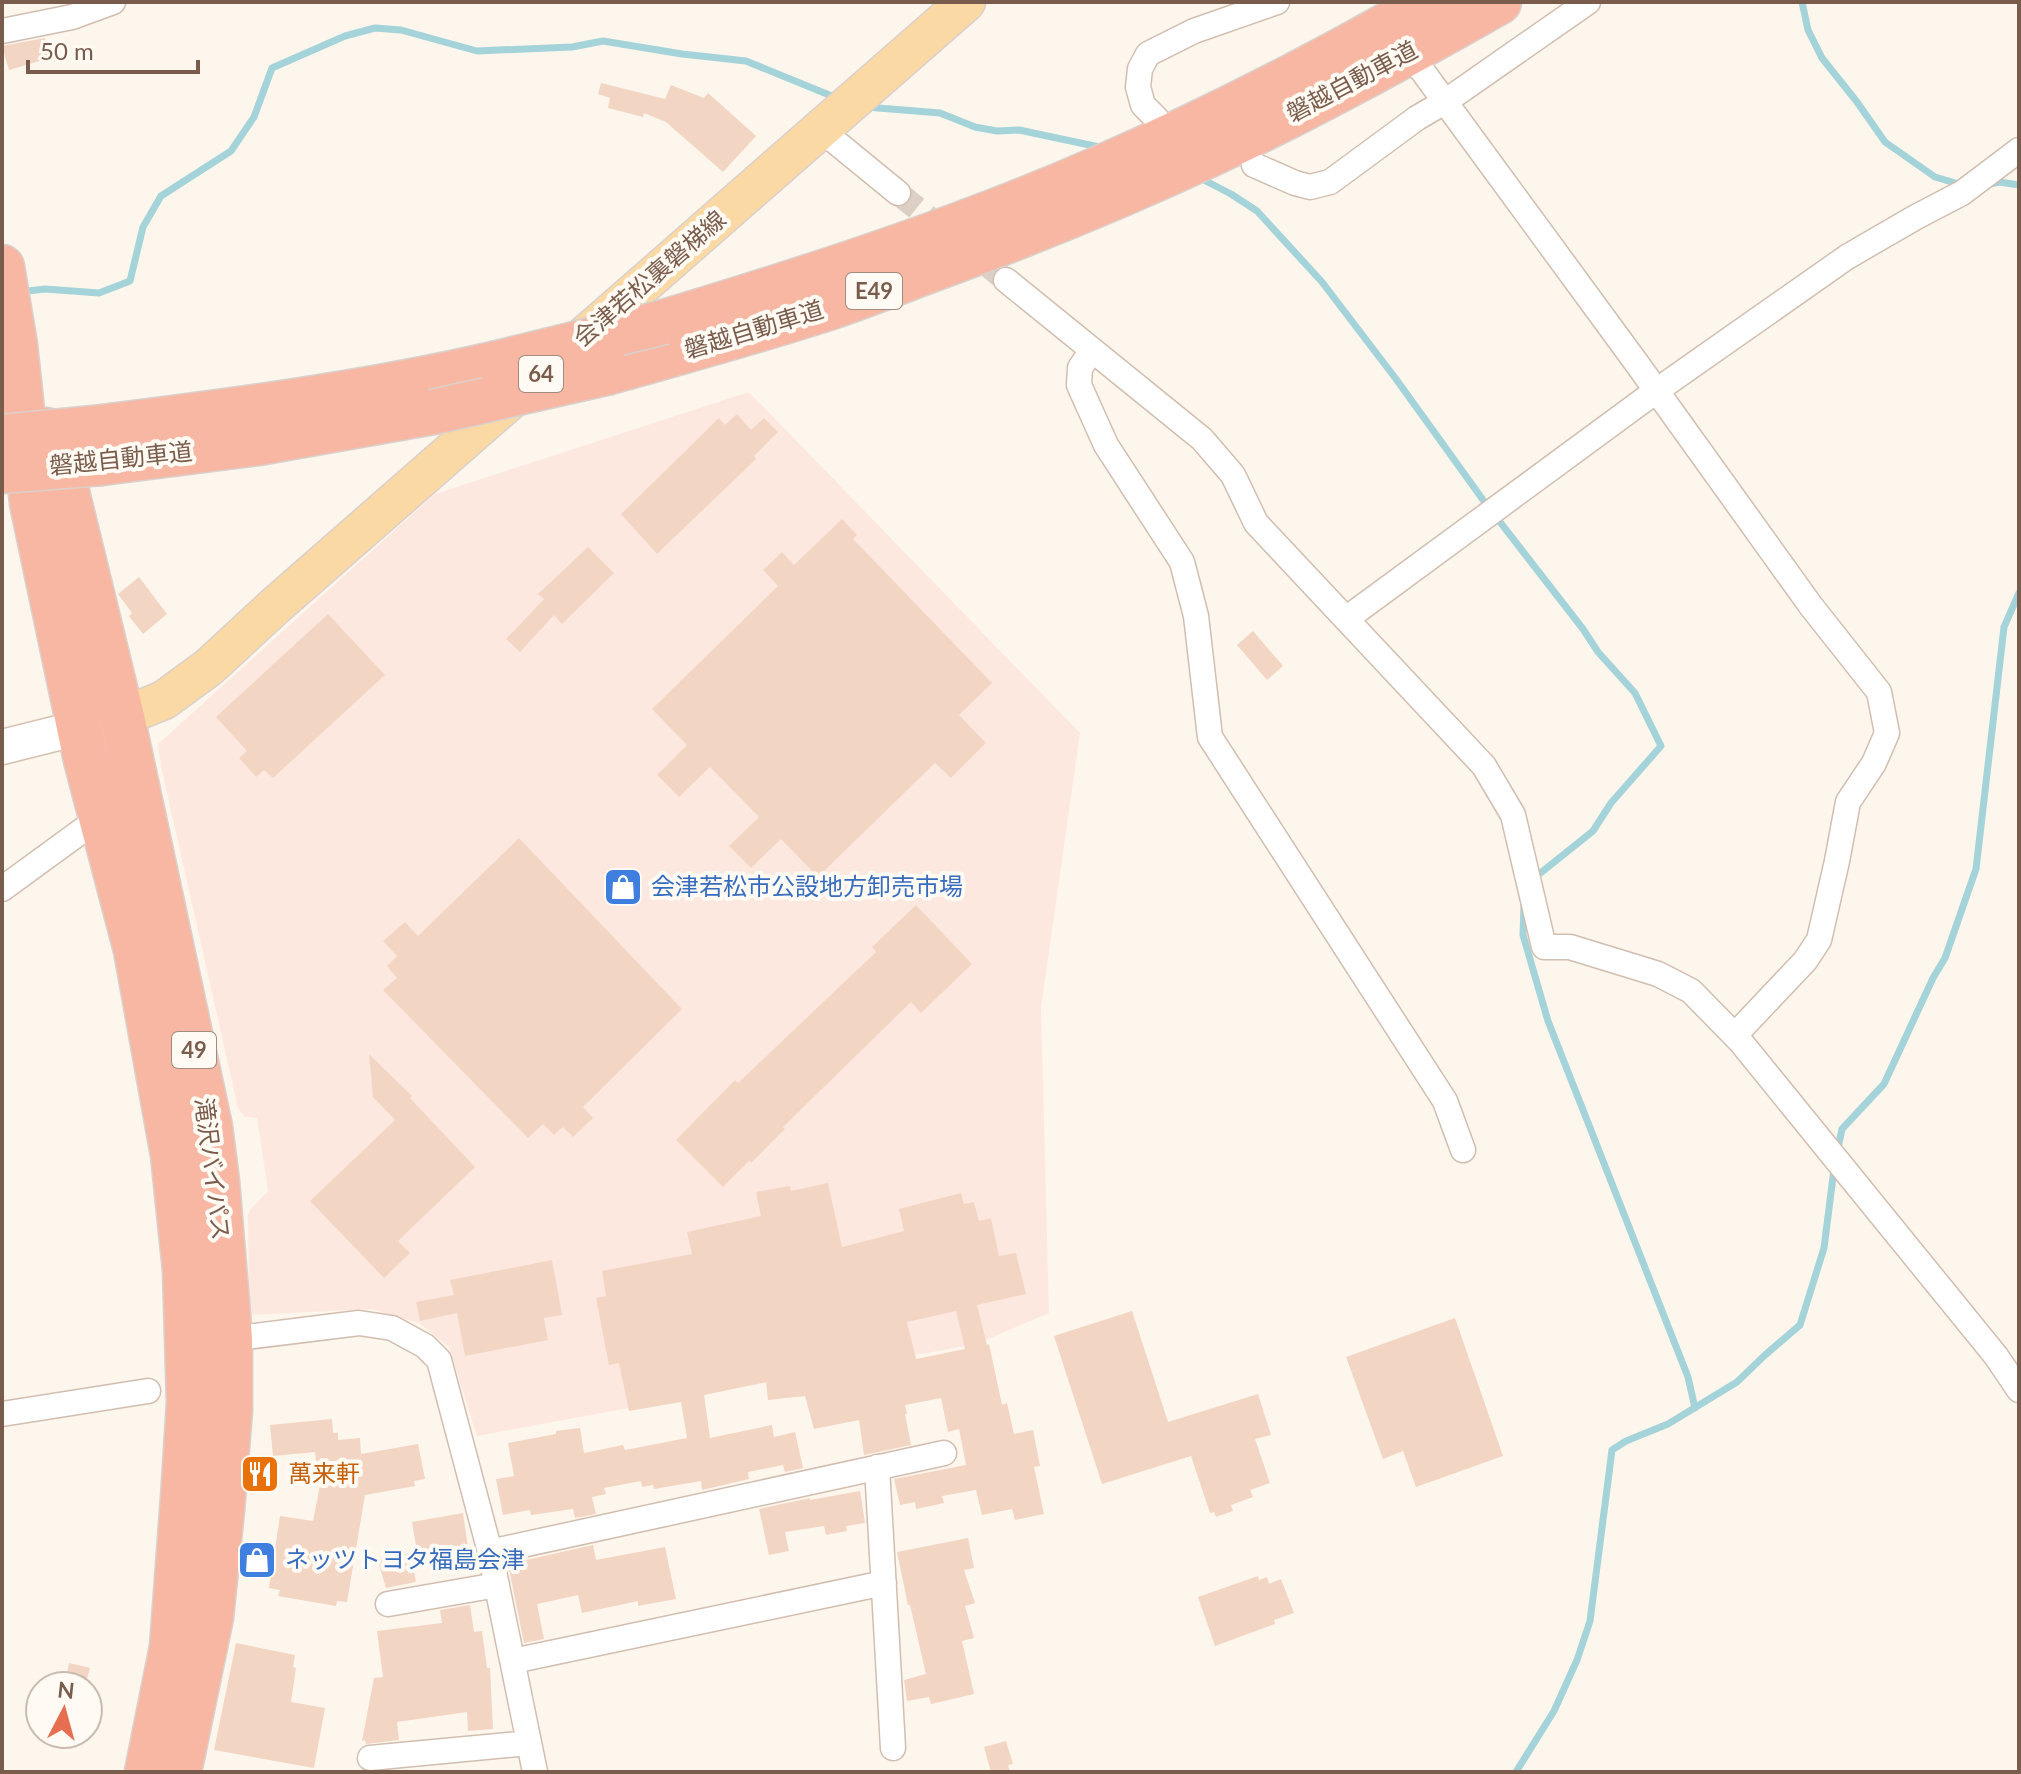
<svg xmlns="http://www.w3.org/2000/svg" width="2021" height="1774" viewBox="0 0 2021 1774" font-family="Lato,'Noto Sans JP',sans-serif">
<rect width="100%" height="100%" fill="#fdf6ec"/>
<!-- commercial -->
<path fill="#fde8e0" d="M749,392L1080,733L1041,1008L1049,1313L976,1344L477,1436L449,1347L419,1323L371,1309L249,1315L248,1216L250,1210L268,1191L257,1118L245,1117L238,1108L161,766L158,744L435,494Z"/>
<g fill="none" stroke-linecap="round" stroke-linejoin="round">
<!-- stream -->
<path stroke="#a5d3da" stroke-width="7" d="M1802,2L1808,30L1822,58L1857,102L1885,142L1935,177L1962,185
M866,107L940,113L975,127L997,131L1019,130L1104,148
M1200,178L1231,194L1257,211L1322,282L1396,379L1486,504L1583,629L1598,652L1635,693L1661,746L1611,803L1593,831L1533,879
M1990,184L1999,182L2019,185
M19,292L45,289L99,293L130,281L143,227L161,196L231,151L254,117L272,68L345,36L375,28L401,30L477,51L572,47L603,41L682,54L746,61L839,99
M1524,905L1523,935L1548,1021L1688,1377L1695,1408
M1837,1153L1842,1129L1884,1084L1933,978L1945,958L1976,869L2004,627L2019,593
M1516,1772L1554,1711L1577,1660L1590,1621L1612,1450L1626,1441L1668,1424L1737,1382L1765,1355L1800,1325L1824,1248L1834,1169"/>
</g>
<!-- building -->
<path fill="#f3d5c3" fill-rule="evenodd" d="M45,38L50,58L9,70L2,46Z
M601,83L665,99L671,85L704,98L708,93L756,136L723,172L666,122L644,113L643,117L608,108L610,98L598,94Z
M737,414L751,430L764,418L778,432L754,456L756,459L657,554L621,514L719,418L725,425Z
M842,519L857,535L853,539L992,683L959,715L986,743L951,778L935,763L818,877L781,839L751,868L729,846L759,817L710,767L679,797L657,775L687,745L652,709L778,586L763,570L782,552L794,565Z
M588,547L614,573L562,624L554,615L520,652L506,639L544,599L538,594Z
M139,577L167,614L143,634L129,616L132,613L118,594Z
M328,614L385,675L273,778L264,770L256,777L239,758L247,751L216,717Z
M1253,631L1283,666L1267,680L1237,645Z
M519,838L682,1009L583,1107L593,1118L573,1137L563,1127L554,1135L543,1124L528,1138L383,990L397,978L387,966L397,956L383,941L405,922L418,936Z
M916,905L972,964L921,1013L911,1002L783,1127L785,1129L751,1163L750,1160L723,1187L676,1140L735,1080L738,1083L876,952L872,947Z
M369,1054L412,1096L410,1098L475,1167L398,1241L410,1253L384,1278L310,1201L395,1120L373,1097Z
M828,1183L842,1247L904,1231L899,1209L961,1193L964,1204L974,1202L979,1221L991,1218L999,1256L1016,1253L1026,1294L977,1305L987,1345L989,1344L1002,1405L1007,1403L1014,1434L1033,1430L1040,1466L1034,1467L1044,1514L1015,1520L1012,1509L982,1515L976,1490L942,1496L944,1503L916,1509L915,1502L900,1505L894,1479L966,1465L959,1429L948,1432L941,1398L905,1405L907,1414H905L911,1445L864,1455L859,1420L814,1429L805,1396L768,1400L766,1382L704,1395L710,1438L772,1425L774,1437L795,1432L803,1468L785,1472L783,1465L748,1472L749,1479L702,1490L701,1481L654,1489L653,1485L642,1487L641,1481L604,1488L606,1494L592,1497L596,1514L575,1518L573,1509L531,1515L530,1510L503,1515L496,1479L514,1476L508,1443L556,1434V1431L580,1428L584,1453L623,1445L625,1450L687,1438L681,1402L629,1411L619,1363L609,1365L596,1298L606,1296L602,1271L692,1254L687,1232L761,1216L756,1192L790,1186L791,1191ZM956,1311L965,1349L916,1359L907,1322Z
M552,1260L562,1315L544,1318L548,1340L465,1356L457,1313L420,1321L416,1302L454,1295L450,1280Z
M1132,1311L1168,1422L1258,1394L1271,1435L1255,1439L1270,1483L1250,1490L1253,1497L1231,1505L1233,1511L1216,1517L1214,1512L1210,1513L1191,1456L1102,1484L1054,1336Z
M1455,1318L1503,1456L1416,1487L1403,1451L1383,1459L1346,1357Z
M332,1419L333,1433H338V1440L360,1438L361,1454L418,1444L425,1479L414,1481L415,1486L365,1495L347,1602L337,1601L336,1606L278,1596L280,1590L269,1588L280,1516L313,1521L325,1460L316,1461L315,1452L273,1456L270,1425Z
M860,1491L865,1523L846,1526L847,1531L826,1535L824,1526L785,1532L789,1551L769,1555L759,1509L810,1498V1500Z
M463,1513L468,1548L418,1557L412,1522Z
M968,1538L974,1568L964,1570L975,1603L965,1606L974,1638L962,1641L974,1694L931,1704L929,1697L907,1701L904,1680L926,1674L910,1605H908L897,1552Z
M593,1545L596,1560L665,1547L676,1599L638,1606V1601L582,1613L578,1595L537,1604L544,1639L524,1643L508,1564Z
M411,1553L416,1582L386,1588L377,1558Z
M1258,1576L1259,1580L1267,1577L1269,1584L1281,1579L1294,1613L1274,1620L1275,1624L1215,1646L1198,1597Z
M470,1605L474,1632L482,1631L487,1668H490L493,1729L468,1731L467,1712L397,1722L399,1740L366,1744L365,1740L362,1741L374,1678L383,1677L377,1631L442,1623L440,1610Z
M236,1643L295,1655L293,1667L296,1668L291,1702L325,1708L314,1768L214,1750Z
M69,1663L90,1668L85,1686H64Z
M1006,1741L1013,1764L1008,1765L1010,1772H991L984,1747Z"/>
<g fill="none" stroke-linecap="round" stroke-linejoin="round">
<!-- street-tunnel -->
<path stroke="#dcd0c4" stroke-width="24" stroke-dasharray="24 12" stroke-linecap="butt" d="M898,193L1006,280"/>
<!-- street casing -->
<g stroke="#d1beb0" stroke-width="27">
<path id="street" d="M2,31L72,17L113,2
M1421,69L1638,365L1811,606L1879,692L1887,733L1874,763L1848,802L1837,861L1819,940L1805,961L1735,1035
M1156,118L1143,105L1138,87L1140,69L1148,54L1194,31L1277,2
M821,130L898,193
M1254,165L1295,183L1310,187L1330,182L1417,118L1446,101L1588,2
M1006,280L1202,439L1233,475L1256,523L1484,766L1513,815L1544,947H1570L1658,974L1691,991L1740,1041L1996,1356L2019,1390
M1092,350L1080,368L1079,385L1106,445L1182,562L1196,616L1210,737L1445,1101L1463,1150
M1346,619L1656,391L1847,257L1916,217L1962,193L2019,150
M2,889L87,827
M230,1339L359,1323L392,1328L425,1346L439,1360L490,1552L535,1772
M2,1414L148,1391
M877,1467L893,1748
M490,1552L944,1453
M388,1604L497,1585
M513,1661L884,1583
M370,1758L529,1743"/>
</g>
<!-- secondary casing -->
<g stroke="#d6c0b0" stroke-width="37">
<path id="secondary" d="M2,747L102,722"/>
</g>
<!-- primary casing -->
<g stroke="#dad1cd" stroke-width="41">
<path id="primary" d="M573,346L966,2
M102,722L122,717L164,700L209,667L275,606L523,389"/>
</g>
<!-- highway casing -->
<g stroke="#dad1cd" stroke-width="47">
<path id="highway" d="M2,267L15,345L32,503L86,760L136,950L173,1155L185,1270L189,1403L183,1498L172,1647L147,1772
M664,322C810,278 958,230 1098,169C1211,120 1322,63 1428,2
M610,372C684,351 758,331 831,307C864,296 896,283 928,271C1023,236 1117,198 1209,155C1308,109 1404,56 1499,2
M94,428C229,411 365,394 498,363
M46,430L65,484L122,717L210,1127L217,1181L230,1339V1410L222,1510L211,1617L179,1772
M102,463L258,443L433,412"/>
</g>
<!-- street -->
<use href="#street" stroke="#fff" stroke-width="24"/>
<!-- secondary -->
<use href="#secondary" stroke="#fff" stroke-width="34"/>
<!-- primary -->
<use href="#primary" stroke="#fbd9a5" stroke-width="38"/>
<!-- highway -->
<use href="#highway" stroke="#f7b7a3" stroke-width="44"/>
<!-- highway-bridge casing -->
<g stroke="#dad1cd" stroke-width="47" stroke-linecap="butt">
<path id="highway-bridge" d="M498,363L664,322
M433,412L610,372
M2,437L94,428
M2,471L102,463"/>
</g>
<!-- highway-bridge -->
<use href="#highway-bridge" stroke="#f7b7a3" stroke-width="44"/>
</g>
<!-- icons -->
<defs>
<g id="shop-square" transform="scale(2)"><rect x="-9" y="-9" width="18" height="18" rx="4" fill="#3f7fe0" stroke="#fffaf3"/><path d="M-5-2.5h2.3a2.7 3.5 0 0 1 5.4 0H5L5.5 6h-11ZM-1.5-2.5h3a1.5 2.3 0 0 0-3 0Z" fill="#fff"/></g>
<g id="restaurant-square" transform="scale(2)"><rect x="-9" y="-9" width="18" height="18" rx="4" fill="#e8710a" stroke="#fffaf3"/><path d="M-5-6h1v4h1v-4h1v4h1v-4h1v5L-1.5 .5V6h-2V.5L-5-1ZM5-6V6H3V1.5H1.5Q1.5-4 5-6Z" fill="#fff"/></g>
</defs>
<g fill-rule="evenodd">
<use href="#shop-square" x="623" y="887"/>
<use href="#restaurant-square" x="260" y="1474"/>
<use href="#shop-square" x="257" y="1560"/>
</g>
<g text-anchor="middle" stroke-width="8" stroke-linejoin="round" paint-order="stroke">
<!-- shield labels -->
<g fill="#fffaf3" stroke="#a28b7f" stroke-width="2">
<rect x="846" y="273" width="56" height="36" rx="6"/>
<rect x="519" y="356" width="44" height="36" rx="6"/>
<rect x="172" y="1032" width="44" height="36" rx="6"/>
</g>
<g font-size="22" font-weight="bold" fill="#7a5c4d">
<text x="874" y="299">E49</text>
<text x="541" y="382">64</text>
<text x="194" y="1058">49</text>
</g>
<!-- street labels -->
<g font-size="24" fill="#7a5c4d" stroke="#fffaf3">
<text transform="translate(1352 82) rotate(-28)" y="8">磐越自動車道</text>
<text transform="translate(650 279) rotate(-41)" y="8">会津若松裏磐梯線</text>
<text transform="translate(754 330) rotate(-17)" y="8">磐越自動車道</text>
<text transform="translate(121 459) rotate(-6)" y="8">磐越自動車道</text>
<text transform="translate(212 1169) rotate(83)" y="8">滝沢バイパス</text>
</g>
<!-- shop labels -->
<g font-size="24" fill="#366cbe" stroke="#fffaf3" text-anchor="start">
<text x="651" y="895">会津若松市公設地方卸売市場</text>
<text x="285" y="1568">ネッツトヨタ福島会津</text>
</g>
<!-- food labels -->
<g font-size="24" fill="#c56008" stroke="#fffaf3" text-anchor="start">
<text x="288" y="1482">萬来軒</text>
</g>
</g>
<!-- border -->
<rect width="2021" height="1774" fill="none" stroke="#7a5c4d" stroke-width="8"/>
<!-- north arrow -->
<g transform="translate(64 1710) rotate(6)"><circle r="38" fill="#fffaf3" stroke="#cabbb1" stroke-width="2"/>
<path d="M0-6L14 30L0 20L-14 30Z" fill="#e76f51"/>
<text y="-12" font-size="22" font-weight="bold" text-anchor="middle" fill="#7a5c4d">N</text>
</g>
<!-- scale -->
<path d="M28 60v12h170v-12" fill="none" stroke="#7a5c4d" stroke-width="4"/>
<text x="40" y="60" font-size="24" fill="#7a5c4d" stroke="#fffaf3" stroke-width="6" paint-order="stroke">50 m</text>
</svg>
